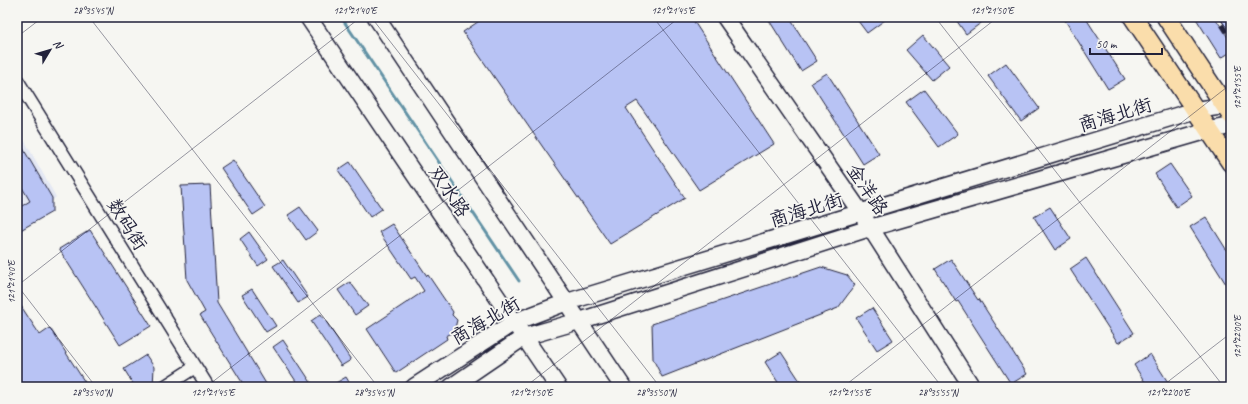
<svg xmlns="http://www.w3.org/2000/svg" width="1248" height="404" viewBox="0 0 1248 404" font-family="Caveat,'LXGW WenKai TC',sans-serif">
<rect width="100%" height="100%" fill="#f6f6f2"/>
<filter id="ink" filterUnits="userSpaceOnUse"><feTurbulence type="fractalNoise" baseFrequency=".025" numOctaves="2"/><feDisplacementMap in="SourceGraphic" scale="8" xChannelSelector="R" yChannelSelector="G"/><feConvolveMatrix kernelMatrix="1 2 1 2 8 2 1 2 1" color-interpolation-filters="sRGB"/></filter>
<g filter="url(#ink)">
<!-- built -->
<path fill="#e3e7f3" d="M17,127L56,197L17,236Z"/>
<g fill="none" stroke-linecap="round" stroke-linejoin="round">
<!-- stream -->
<path stroke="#6292a5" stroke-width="3" d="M341,17L519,281"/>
</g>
<!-- building -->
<path fill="#b8c3f4" stroke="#22223b" d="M485,17H691L774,144L699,190L637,101L626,108L685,198L610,244L463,32Z
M767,17H789L817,61L801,71Z
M855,17H889L867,33Z
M954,17H989L966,34Z
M1063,17H1085L1125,79L1108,89Z
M1195,17H1231V52L1221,58Z
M923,35L949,66L932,80L906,50Z
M1006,63L1039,108L1021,121L988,76Z
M827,73L879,154L863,164L811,83Z
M924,89L958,134L939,147L906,102Z
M17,138L52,198V212L17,232V209L30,201L17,179Z
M233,160L265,207L253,215L221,168Z
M350,162L382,209L370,217L338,170Z
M1170,164L1192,196L1176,207L1155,174Z
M210,185L217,303L268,387H245L200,315L205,312L187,280L181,186Z
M300,207L318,231L306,240L288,215Z
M1050,207L1071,239L1055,250L1034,217Z
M1206,217L1231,257V292L1190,227Z
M392,224L427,276L428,275L453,312L452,315L457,320L454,332L446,336L447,339L396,373L367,329L424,291L415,277L411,279L379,232Z
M90,230L151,326L120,345L59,249Z
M249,232L268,259L258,266L240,239Z
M1086,258L1134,333L1118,343L1070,269Z
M951,259L978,300L979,299L1027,374L1011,384L958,301L956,302L935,269Z
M283,260L308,297L298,303L273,266Z
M821,267L847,275L855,285L838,308L662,377L653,359L652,324Z
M350,282L368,306L355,315L338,290Z
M252,289L276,326L266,332L242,295Z
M17,300L40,335L50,328L88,387H17Z
M872,308L893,340L877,350L856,318Z
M321,314L351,360L341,366L311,321Z
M283,340L314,387H300L273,347Z
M781,352L802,384L798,387H781L765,362Z
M1150,354L1171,387H1148L1134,365Z
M146,355L154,367L153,387H135L124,369Z
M346,377L352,387H329Z"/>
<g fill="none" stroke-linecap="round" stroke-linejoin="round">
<!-- street casing -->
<g stroke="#22223b" stroke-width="15">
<path id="street" d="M17,80L208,387
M164,387L195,367"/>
</g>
<!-- secondary casing -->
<g stroke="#22223b" stroke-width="19">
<path id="secondary" d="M308,17L558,387
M376,17L623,387
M725,17L861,213L972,387
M414,387L514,322L567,302L1196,110L1231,105
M451,387L524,337L579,321L870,228L1209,130L1231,126"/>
</g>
<!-- primary casing -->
<g stroke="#22223b" stroke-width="21">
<path id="primary" d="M1133,17L1231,163
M1166,17L1231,115"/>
</g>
<!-- street -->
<use href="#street" stroke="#f6f6f2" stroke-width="12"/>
<!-- secondary -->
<use href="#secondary" stroke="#f6f6f2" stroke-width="16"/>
<!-- primary -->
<use href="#primary" stroke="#faddab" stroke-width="18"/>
<!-- rail casing -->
<g stroke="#22223b" stroke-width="4.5">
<path id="rail" d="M1217,17L1231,39"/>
</g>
<!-- rail -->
<use href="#rail" stroke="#f6f6f2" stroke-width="3" stroke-dasharray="9" stroke-linecap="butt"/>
</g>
</g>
<!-- ticks -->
<path fill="none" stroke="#22223b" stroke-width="1" stroke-opacity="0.45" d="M89,17L378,387M371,17L660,387M653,17L942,387M935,17L1224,387M1217,17L1231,35M17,37L43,17M17,285L96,387M17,286L361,17M206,387L680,17M525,387L998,17M843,387L1231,84M1161,387L1231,333"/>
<g text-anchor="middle" stroke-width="3.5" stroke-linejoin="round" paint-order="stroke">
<!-- street labels -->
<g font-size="19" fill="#22223b" stroke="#f6f6f2">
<text transform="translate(1115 114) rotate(-17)" y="7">商海北街</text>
<text transform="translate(868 189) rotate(56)" y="7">金洋路</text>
<text transform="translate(450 191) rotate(56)" y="7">双水路</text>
<text transform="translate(806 209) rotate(-17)" y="7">商海北街</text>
<text transform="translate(128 224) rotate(58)" y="7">数码街</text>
<text transform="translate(485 320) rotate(-30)" y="7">商海北街</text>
</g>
</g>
<!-- margin -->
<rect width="1248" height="404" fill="none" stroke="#f6f6f2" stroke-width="44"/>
<!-- north arrow -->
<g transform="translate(50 50) rotate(52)" stroke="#f6f6f2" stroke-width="3" paint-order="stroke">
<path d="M0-3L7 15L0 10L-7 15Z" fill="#22223b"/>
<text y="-6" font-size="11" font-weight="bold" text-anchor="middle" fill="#22223b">N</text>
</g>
<!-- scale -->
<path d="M1090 48v6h72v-6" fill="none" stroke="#22223b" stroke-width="2"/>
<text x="1096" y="48" font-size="12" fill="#22223b" stroke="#f6f6f2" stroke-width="3" paint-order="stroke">50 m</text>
<rect x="22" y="22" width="1204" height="360" fill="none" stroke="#22223b" stroke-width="1.5"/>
<g font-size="10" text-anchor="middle" fill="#22223b">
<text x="93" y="14">28°35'45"N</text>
<text x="355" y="14">121°21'40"E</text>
<text x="673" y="14">121°21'45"E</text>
<text x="992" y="14">121°21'50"E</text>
<text transform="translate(1237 88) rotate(-90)" y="4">121°21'55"E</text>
<text transform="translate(11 282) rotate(-90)" y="4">121°21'40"E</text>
<text transform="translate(1237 337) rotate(-90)" y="4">121°22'00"E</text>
<text x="92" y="396">28°35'40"N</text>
<text x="213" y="396">121°21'45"E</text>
<text x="374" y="396">28°35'45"N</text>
<text x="531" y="396">121°21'50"E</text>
<text x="656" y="396">28°35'50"N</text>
<text x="849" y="396">121°21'55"E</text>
<text x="938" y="396">28°35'55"N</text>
<text x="1168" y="396">121°22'00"E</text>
</g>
</svg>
